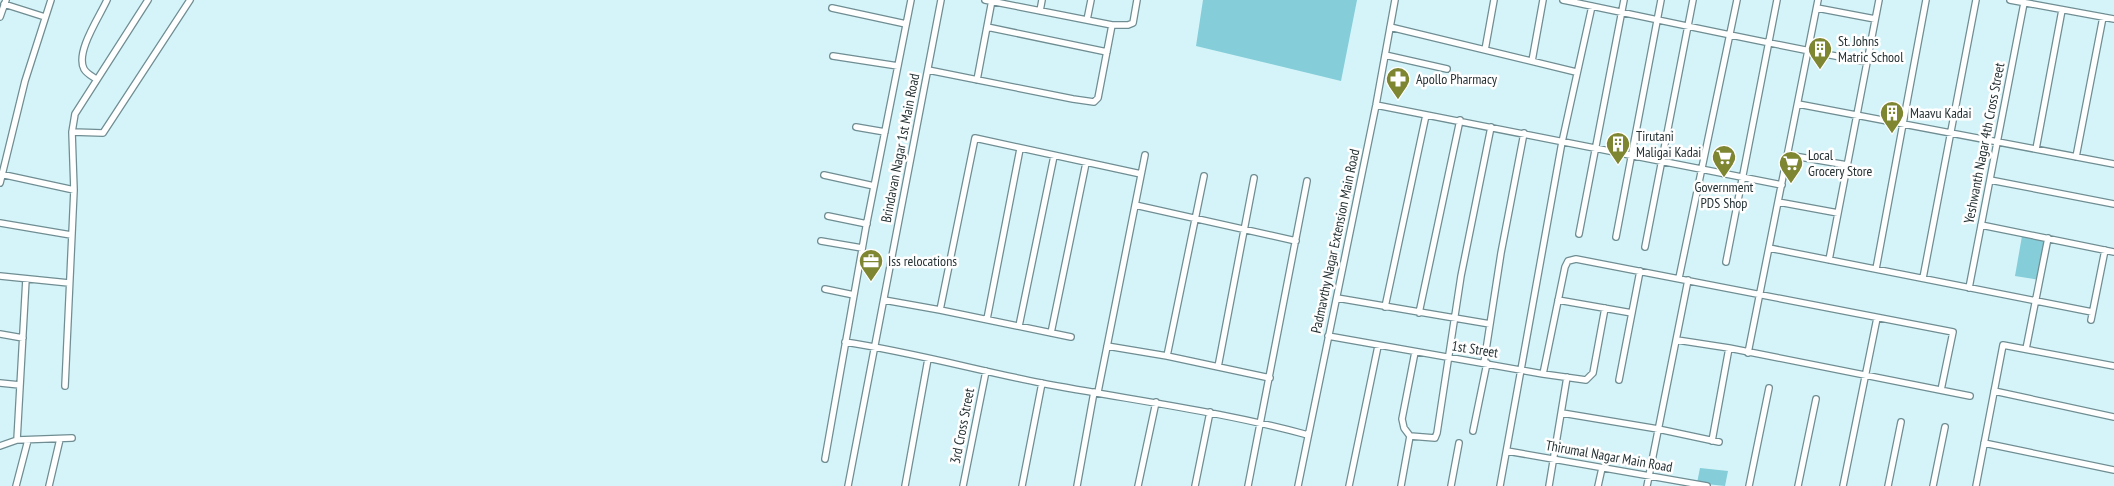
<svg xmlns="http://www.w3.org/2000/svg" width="2114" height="486" viewBox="0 0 2114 486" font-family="'PT Sans Narrow',sans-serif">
<rect width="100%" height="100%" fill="#d4f4f9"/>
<!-- green -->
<path fill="#84cdd9" d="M1203,0H1357L1341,81L1196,46Z
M2022,236L2045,240L2040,280L2015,276Z
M1700,468L1728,471L1725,486L1697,483Z"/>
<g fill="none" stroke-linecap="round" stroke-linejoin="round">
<!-- street casing -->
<g stroke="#6f8d92" stroke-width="8">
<path id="street" d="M985,0L1112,25H1128L1133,23L1137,0
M1563,0C1664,21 1765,43 1867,62
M2010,0L2114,19
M4,4L45,17
M832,8L906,24
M1817,8L1875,19
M1040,11L1042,0
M0,17L6,0
M1087,20L1091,0
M987,27L1107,52
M1390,27L1576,72
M1485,50L1494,0
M1385,55L1447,69
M833,56L898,66
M1532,61L1543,0
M928,70L1073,99L1094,102L1098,98L1112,25
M96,79C92,76 87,74 84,69C75,52 100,16 107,0
M977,80L992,0
M1798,104L2114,164
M1376,105C1511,132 1646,159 1782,185
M856,127L885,132
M72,132L103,133L190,0
M2036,149L2062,10
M1788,155L1847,165
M2076,157L2103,17
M0,174L74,190
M824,175L874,186
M1990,180L2114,204
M0,183L25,81L51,0
M1778,202L1838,213
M1135,205L1296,241
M828,216L867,224
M0,223L71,235
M1981,225L2114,252
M1579,234L1624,0
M1616,237L1661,0
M821,241L862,248
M1645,247L1693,0
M1769,248L2092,312
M1829,260L1879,0
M1726,262L1777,0
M1876,269L1926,0
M0,276L69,283
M1679,278L1737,0
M1923,278L1976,0
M1969,288L2024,3
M825,289L854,295
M1337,298L1490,324
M884,300L940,310L1071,337
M1558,300L1632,313
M1385,307L1426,115
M940,310L975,138L1141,174
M1419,313L1460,120
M987,319L1020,149
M2091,320L2105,250
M1019,326L1054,156
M1051,333L1086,163
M0,334L23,338
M1328,336L1543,374L1586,380L1593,373L1605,308
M1677,340L1729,348L1970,396
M845,342C911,352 976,370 1041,383C1130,400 1220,411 1308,435
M1107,346L1167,356L1270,378
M2026,349L2048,238
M1748,353L1818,0
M1167,356L1204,176
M1484,363L1501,253L1524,133
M1218,367L1254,178
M1543,374L1565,267L1568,261L1576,259L1953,332L1941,390
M1619,380L1640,271
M0,383L20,385
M65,386L74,190L72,132L75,114L148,0
M1994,391L2114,417
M1098,392L1145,155
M1562,413L1658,429L1719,442
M1473,431L1487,363
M1410,436L1404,428L1402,419L1415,352
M17,440L26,279
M1712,441L1729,348
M1984,443L2114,470
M0,446L17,440L72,438
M1507,451L1707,486
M825,459L866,227L911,0
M16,486L28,440
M49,486L60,439
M848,486L941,0
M905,486L928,359
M963,486L986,371
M1022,486L1042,383
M1077,486L1094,392
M1138,486L1156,402
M1195,486L1210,412
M1248,486L1307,181
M1298,486L1376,105L1395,0
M1349,486L1378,346
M1401,486L1410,436L1435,438L1437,433L1461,276L1491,127
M1451,486L1459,443
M1500,486L1562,142L1592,6
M1549,486L1567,377
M1598,486L1602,468
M1647,486L1688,280
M1749,486L1769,388
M1798,486L1816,399
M1843,486L1877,318
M1888,486L1901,422
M1933,486L1945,427
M1976,486L2003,345L2114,366"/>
</g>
<!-- street -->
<use href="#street" stroke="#fff" stroke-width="5.5"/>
</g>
<!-- icons -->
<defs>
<g id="building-pin" transform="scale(1.25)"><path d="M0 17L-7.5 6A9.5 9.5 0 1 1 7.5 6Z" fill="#7e8632" stroke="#fff"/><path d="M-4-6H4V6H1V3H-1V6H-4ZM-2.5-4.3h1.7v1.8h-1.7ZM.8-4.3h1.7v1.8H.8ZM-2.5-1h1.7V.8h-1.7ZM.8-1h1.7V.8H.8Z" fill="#fff"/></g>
<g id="pharmacy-pin" transform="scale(1.25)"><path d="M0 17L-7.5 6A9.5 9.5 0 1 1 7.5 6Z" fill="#7e8632" stroke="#fff"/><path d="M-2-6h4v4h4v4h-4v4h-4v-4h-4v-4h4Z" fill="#fff"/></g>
<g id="supermarket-pin" transform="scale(1.25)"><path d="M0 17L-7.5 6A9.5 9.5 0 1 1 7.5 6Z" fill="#7e8632" stroke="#fff"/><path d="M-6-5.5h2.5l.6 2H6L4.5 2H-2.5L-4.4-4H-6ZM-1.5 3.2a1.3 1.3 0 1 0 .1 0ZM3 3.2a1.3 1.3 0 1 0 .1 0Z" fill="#fff"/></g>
<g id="office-pin" transform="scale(1.25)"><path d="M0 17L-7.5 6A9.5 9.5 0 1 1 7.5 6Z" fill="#7e8632" stroke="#fff"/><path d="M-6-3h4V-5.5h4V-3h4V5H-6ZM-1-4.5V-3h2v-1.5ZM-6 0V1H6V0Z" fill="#fff"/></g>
</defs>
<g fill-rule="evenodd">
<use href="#building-pin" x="1820" y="49"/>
<use href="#pharmacy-pin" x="1398" y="79"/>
<use href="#building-pin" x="1892" y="113"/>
<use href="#building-pin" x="1618" y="144"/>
<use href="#supermarket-pin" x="1724" y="157"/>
<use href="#supermarket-pin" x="1791" y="163"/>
<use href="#office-pin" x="871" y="261"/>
</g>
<g text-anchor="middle" stroke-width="5" stroke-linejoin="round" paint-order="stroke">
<!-- poi labels -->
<g font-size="14" fill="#263234" stroke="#fff" text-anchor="start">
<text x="1838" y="46">St. Johns<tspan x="1838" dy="16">Matric School</tspan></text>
<text x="1416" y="84">Apollo Pharmacy</text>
<text x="1910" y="118">Maavu Kadai</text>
<text x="1636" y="141">Tirutani<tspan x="1636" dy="16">Maligai Kadai</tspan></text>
<text x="1808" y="160">Local<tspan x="1808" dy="16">Grocery Store</tspan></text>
<text x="1724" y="192" text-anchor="middle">Government<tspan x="1724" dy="16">PDS Shop</tspan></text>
<text x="888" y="266">Iss relocations</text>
</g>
<!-- street labels -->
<g font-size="14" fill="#263234" stroke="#fff">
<text transform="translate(1984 143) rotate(-79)" y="5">Yeshwanth Nagar 4th Cross Street</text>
<text transform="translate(900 148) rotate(-79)" y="5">Brindavan Nagar 1st Main Road</text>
<text transform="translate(1335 241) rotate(-78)" y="5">Padmavthy Nagar Extension Main Road</text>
<text transform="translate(1475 349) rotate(9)" y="5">1st Street</text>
<text transform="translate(962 426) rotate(-79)" y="5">3rd Cross Street</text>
<text transform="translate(1609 456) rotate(10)" y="5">Thirumal Nagar Main Road</text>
</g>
</g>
</svg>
